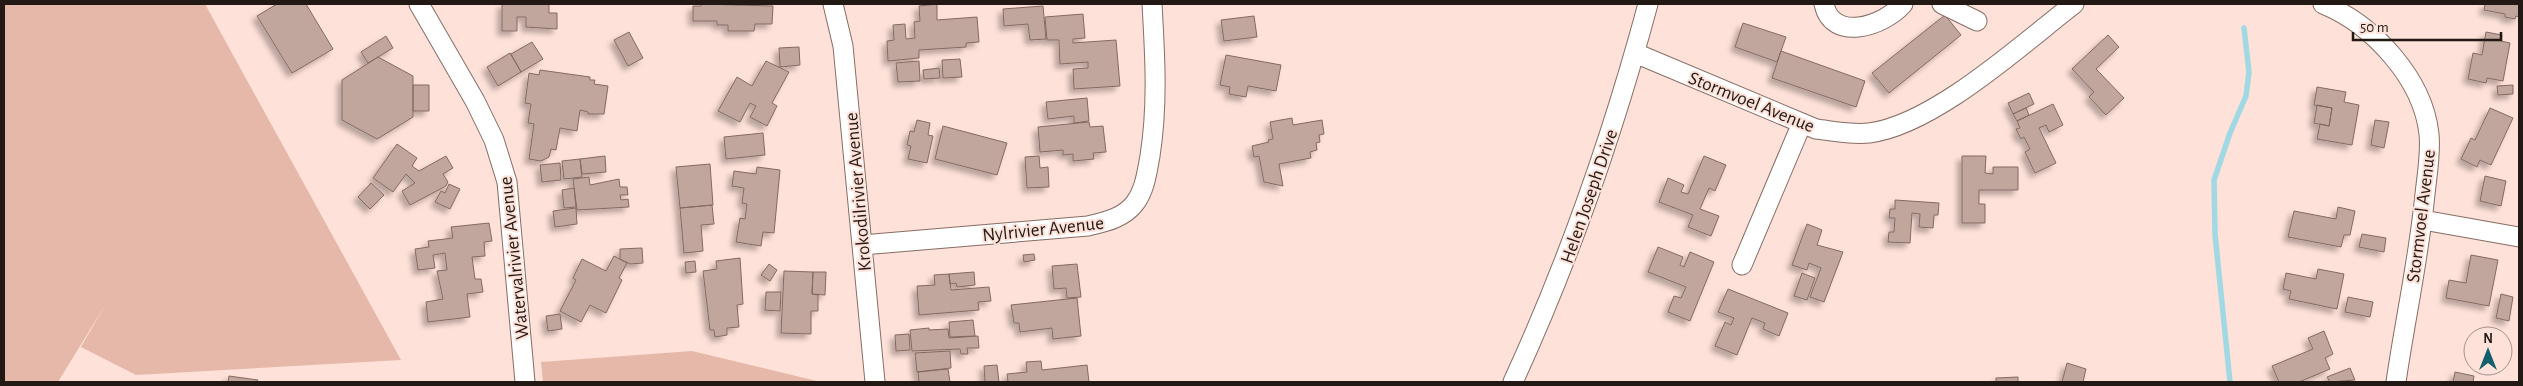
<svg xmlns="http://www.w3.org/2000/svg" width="2523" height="386" viewBox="0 0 2523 386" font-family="'Alegreya Sans',sans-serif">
<defs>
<filter id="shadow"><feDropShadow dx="-4.5" dy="4.5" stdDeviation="2.5" flood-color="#0004"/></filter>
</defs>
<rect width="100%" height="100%" fill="#fee1d8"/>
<!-- green -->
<path fill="#e6b8a9" d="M4,4H205L401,360L136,375L81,347L107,302L58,382H4Z
M692,351L821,382H543L541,362Z"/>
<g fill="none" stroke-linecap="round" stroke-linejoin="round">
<!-- stream -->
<path stroke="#a0d9e4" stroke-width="5.5" d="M2230,382L2215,234L2214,180L2230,133L2246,96L2249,72L2244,28"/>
</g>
<!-- building -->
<path fill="#c1a69d" stroke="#836a62" filter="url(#shadow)" d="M277,4H306L333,49L292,73L257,16Z
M502,4H549V13H557V29L526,27V17H517V31H502Z
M701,4L773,6L772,24H755L754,31H728V25H717V21H693V6H701Z
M937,4V20L977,17L979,42L966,43V47L919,50V58L888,61L887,41L894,40L893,25L905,24L906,39L915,38L914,22L920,21L919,6Z
M2485,4H2519V17L2516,16L2515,19L2505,17V14L2484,10Z
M1043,6L1046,39L1030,40L1028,24L1004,26L1003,9Z
M1083,14L1085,38L1073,39V43L1116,40L1120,86L1074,89L1073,69L1088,68V62L1060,64L1059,40H1047L1045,17Z
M1945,15L1961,35L1889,93L1872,73Z
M1254,16L1257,37L1224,41L1221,20Z
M1743,23L1786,37L1777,62L1735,47Z
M629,32L643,58L628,66L614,40Z
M2486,32L2502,35L2501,41L2510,43L2503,81L2487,78L2486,83L2468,79L2473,53L2482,55Z
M2108,35L2119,47L2096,69L2124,98L2106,115L2089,97L2094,92L2072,69Z
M386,36L393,48L368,63L361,52Z
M532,42L543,59L521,72L511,54Z
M799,47L800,65L780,67L779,48Z
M1781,51L1865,81L1856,107L1772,78Z
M510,53L521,72L498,86L487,67Z
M1226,55L1281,65L1276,91L1248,86L1246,97L1229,94L1230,87L1220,85Z
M378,57L413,76V117L377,139L342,120V80Z
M960,59L962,77L943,78L942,60Z
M766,61L789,72L772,103L777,106L767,126L750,117L756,106L750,103L740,122L718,111L737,77L752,86Z
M919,61L920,81L898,82L896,63Z
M939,68L940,78L924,79L923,70Z
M540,70L590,77V80H595L594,84L608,86L604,114H588V112L580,110L577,131L560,128L556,150L551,149L549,157L541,161L529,159L534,124L528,123L531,104L525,103L529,73L539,75Z
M413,85H429V111H413Z
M2513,85V94L2498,95L2497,86Z
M2317,87L2346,92L2344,102L2359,105L2352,145L2317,139L2320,124L2329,126L2332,108L2314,105Z
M2029,93L2034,104L2013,114L2008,103Z
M1087,98L1089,121L1074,123V116L1048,119L1046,102Z
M2053,104L2063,125L2049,132L2046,125L2039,128L2056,163L2035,173L2025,152L2030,149L2024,137L2021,139L2016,129L2020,128L2017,121Z
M2317,105L2332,108L2329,126L2314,123Z
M2026,108L2029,115L2017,121L2013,114Z
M2490,108L2513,118L2491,165L2480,160L2477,167L2461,159L2471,138L2475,140Z
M1292,118L1293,125L1322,120L1324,134L1319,135L1320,142L1316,143L1317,150L1310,152L1311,158L1279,164L1283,186L1264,182L1259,156L1254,157L1252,146L1269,142L1268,140L1273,139L1270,122Z
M917,120L930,123L928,135L933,136L927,163L908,159L911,146L907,145L910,131L914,132Z
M2375,120L2389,122L2384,148L2371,145Z
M1089,122L1090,127L1103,126L1106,152L1093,153L1094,159L1073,161V154L1063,155V150L1040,152L1038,127Z
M943,126L1007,143L997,175L935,159Z
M763,133L765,155L726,159L724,137Z
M397,144L417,158L412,166L419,171L446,156L453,168L443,174L448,182L446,186L410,205L402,191L415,183L406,174L393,192L373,178Z
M605,156L606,172L582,174L580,159Z
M1039,156L1040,168L1048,167L1049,187L1027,188L1025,157Z
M1704,156L1726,165L1715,191L1709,188L1700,209L1719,216L1711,236L1688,227L1693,215L1659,202L1668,178L1684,185L1681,192L1688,194Z
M1962,156H1986L1985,173L1993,174V167H2018V190H1979V204H1985V223H1962Z
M580,159L582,177L564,179L562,161Z
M560,163L561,180L542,182L540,165Z
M710,164L713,205L680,208L676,167Z
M757,167L780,170L774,233L763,232L761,246L736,242L740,218L745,219L747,204L742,203L744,188L732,186L734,171L756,174Z
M2485,176L2506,181L2501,206L2480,201Z
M589,177L590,185L619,179L620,187H627L628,195H620L621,200L628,199L629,207L577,210L573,179Z
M371,183L384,195L370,209L358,197Z
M449,184L460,189L450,209L435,202L441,191L445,193Z
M574,188L576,207L564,208L562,190Z
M1895,200L1939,203L1938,215H1934L1933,228L1919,227L1920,214L1912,213L1910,243L1888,242L1889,232H1894L1895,218H1889L1890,209H1895Z
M712,205L714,224L701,225L703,251L684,253L680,208Z
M2338,207L2355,211L2350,235H2344L2341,247L2288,237L2294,211L2336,219Z
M576,208L577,224L555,227L553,211Z
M489,223L492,241L484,242L485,256L472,257L475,279H481L483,292L467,294L470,317L428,322L426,302L443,299L437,271L447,270L445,253L433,255L435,268L418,270L415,249L429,247L428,241L453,238L451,227Z
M1807,224L1822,230L1817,245L1843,252L1824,302L1810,297L1821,268L1809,263L1807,270L1792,265Z
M2362,234L2386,238L2384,252L2359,247Z
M1658,247L1683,257L1680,265L1684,267L1690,252L1714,262L1690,321L1668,312L1674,296L1681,298L1686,287L1648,272Z
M642,248L643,263L630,264L620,259V249Z
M1034,254L1035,260L1024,262L1023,255Z
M2471,255L2498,260L2489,306L2446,298L2449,280L2466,283Z
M614,256L627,263L619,278L622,280L606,313L590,305L581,322L560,311L576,280L573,278L582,259L606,271Z
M740,258L743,304L737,305L739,327L727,328V335L715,337L714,330H710L703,271L717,269L716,261Z
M695,261L696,272L686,273L685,262Z
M769,264L777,270L770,281L761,275Z
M1077,264L1081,297L1067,298L1066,288L1054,289L1052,266Z
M2318,269L2344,274L2337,309L2289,299L2291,291L2283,289L2286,273L2316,279Z
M784,271L813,272L812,294L818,295V311H811V334L781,333Z
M813,272H826L825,295L812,294Z
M974,272L975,285L957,287L956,283L950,284L949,274Z
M1802,273L1815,278L1807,300L1794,296Z
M949,274L951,290L989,287L991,301L978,302L979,310L919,315L917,286L935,285L934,275Z
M1728,289L1788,313L1779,336L1763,329L1765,323L1752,318L1737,355L1715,346L1725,322L1731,325L1734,318L1718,312Z
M766,292H781L780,311L765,310Z
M2501,294L2513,297L2509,321L2496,318Z
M2348,297L2373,302L2370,317L2345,312Z
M1077,298L1081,336L1053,339L1052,328L1020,332L1019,323H1014L1011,305Z
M560,314L562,329L548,331L546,316Z
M973,320L975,336L950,337L949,322Z
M929,328V330L948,329L949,338L978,336L979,348H967L968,354H961L960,349L912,351L910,330Z
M2324,331L2333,354L2325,358L2330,369L2299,382H2279L2272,366L2313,349L2308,338Z
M909,334L910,350L896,351L895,335Z
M950,351L951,368L917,372L915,353Z
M1041,361L1042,370L1087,365L1089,382H1008L1007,374L1027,372L1026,362Z
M2067,363L2086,369L2083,382H2062Z
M997,365L999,382H985L984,366Z
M2350,368L2355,380L2330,382L2327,377Z
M948,369L950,382H916H919L918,372Z
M2455,372L2474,376L2473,382H2453Z
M229,376L258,380L257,382H228Z
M2018,377V382H1996V378Z"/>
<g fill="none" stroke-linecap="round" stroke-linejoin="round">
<!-- street casing -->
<g stroke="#866d65" stroke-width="21">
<path id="street" d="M419,4L475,101L494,140L507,182L525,382
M833,4L843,46L875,382
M1824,4C1832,43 1884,26 1903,4
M1942,4L1977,21
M2323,4C2372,24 2423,78 2429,134C2431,153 2427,175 2425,194C2419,257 2405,320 2396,382
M1635,53L1816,129C1833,131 1852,135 1869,133C1934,125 2022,44 2074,4
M2423,220L2519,237
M862,245L1088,226C1105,222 1124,218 1135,203C1145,190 1147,172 1150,156C1158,105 1155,56 1152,4
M1742,265L1802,123
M1513,382C1569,260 1613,134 1648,4"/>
</g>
<!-- street -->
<use href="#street" stroke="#fff" stroke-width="19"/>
</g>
<g text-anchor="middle" stroke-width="4" stroke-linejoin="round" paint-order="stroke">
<!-- street labels -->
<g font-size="19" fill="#221915" stroke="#fee1d8">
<text transform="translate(1752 101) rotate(22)" y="7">Stormvoel Avenue</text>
<text transform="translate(857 192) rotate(-95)" y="7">Krokodilrivier Avenue</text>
<text transform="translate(1588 196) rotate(-71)" y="7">Helen Joseph Drive</text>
<text transform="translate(2420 216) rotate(-83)" y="7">Stormvoel Avenue</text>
<text transform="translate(1043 228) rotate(-6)" y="7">Nylrivier Avenue</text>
<text transform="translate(513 258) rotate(-96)" y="7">Watervalrivier Avenue</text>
</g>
</g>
<!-- border -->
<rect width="2523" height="386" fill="none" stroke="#221915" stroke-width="10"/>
<!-- north arrow -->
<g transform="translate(2488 351)"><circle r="24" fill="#fee1d8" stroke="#a6918a"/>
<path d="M0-4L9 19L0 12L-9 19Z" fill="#13606c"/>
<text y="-8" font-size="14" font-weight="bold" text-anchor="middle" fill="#221915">N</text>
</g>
<!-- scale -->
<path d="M2353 32v8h148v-8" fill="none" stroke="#221915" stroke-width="2.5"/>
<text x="2360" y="32" font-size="15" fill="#221915" stroke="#fee1d8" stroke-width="4" paint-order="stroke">50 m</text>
</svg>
